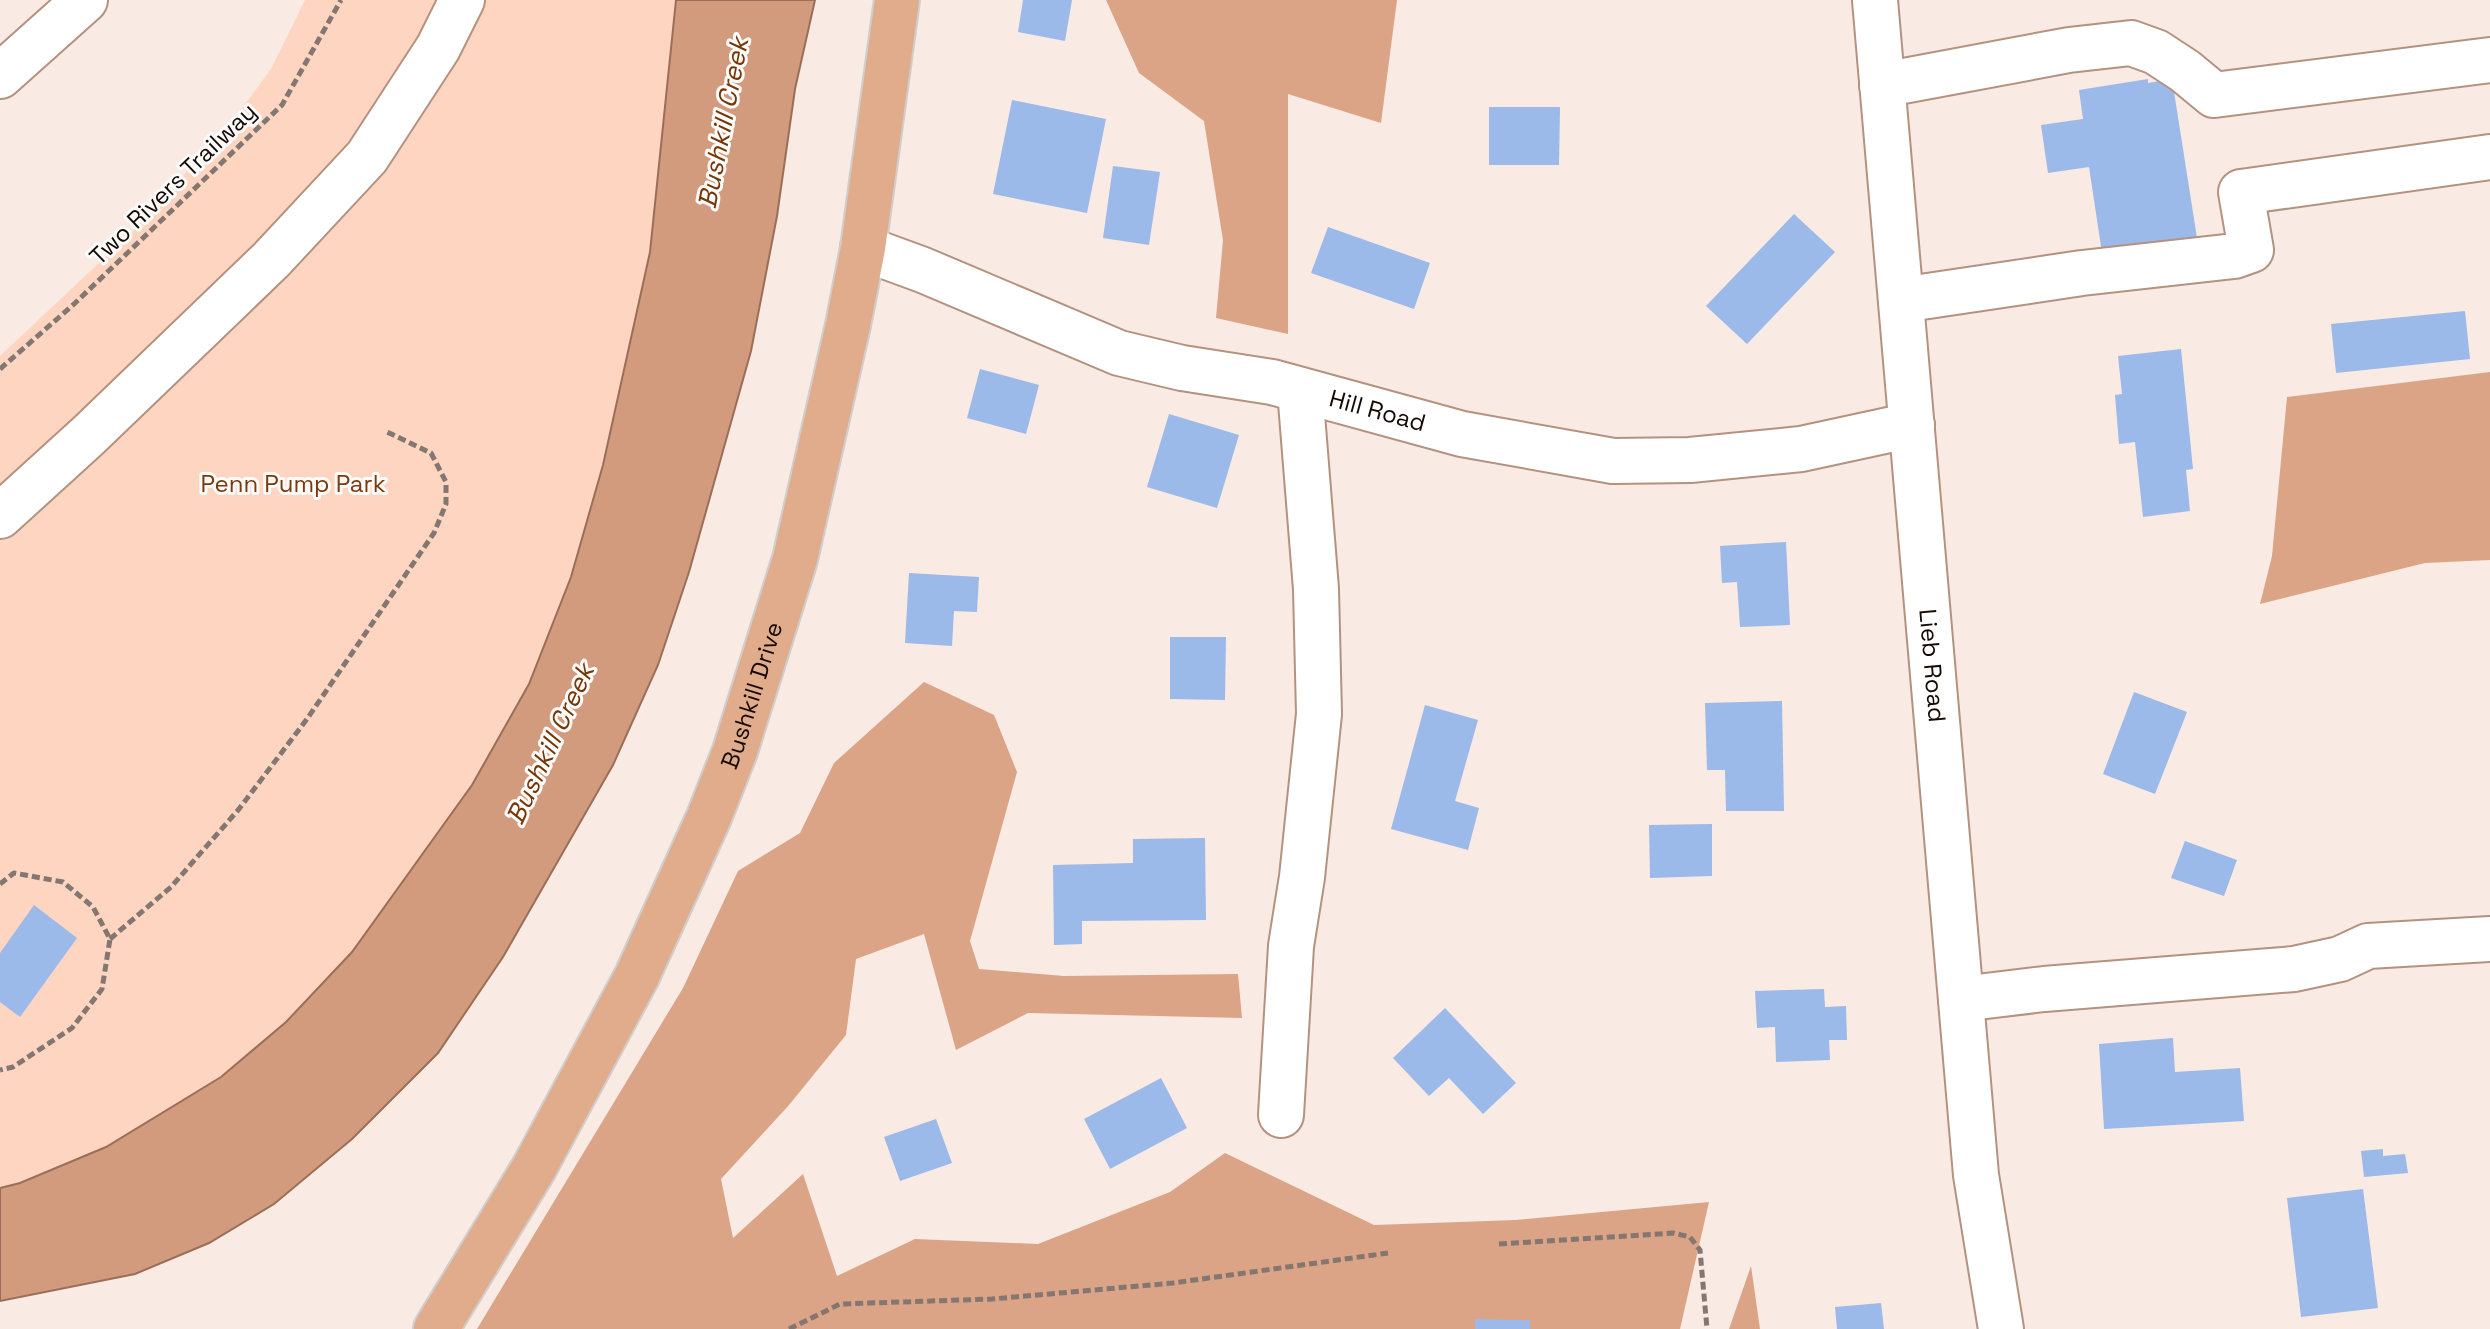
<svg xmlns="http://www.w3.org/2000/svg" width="2490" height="1329" viewBox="0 0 2490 1329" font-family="'Space Grotesk',sans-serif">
<rect width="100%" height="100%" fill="#f9eae3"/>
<!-- green -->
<path fill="#fed5c0" d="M305,0H676L650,252L603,465L571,577L529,684L472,785L352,952L286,1022L221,1077L106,1147L20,1183L0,1188V356L135,229L232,122L271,69Z"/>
<!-- forest -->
<path fill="#dba486" d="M1106,0H1397L1381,123L1288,94V334L1216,318L1223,240L1204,121L1139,73Z
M2490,372V560L2425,563L2260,604L2272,556L2287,397Z
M924,682L994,715L1017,772L970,941L979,969L1064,976L1238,974L1242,1018L1028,1013L956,1050L924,934L856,959L846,1035L789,1105L721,1179L733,1238L803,1174L837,1276L915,1239L1038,1244L1170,1192L1225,1153L1374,1225L1516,1220L1709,1202L1680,1329H477L683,988L738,871L800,833L834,763Z
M1751,1266L1760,1329H1729Z"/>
<!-- water -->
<path fill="#d29b7e" stroke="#996f59" stroke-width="2" d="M676,0H815L795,89L777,216L751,351L689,572L658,665L613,765L503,957L438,1053L352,1139L274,1204L209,1243L135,1274L0,1301V1188L20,1183L106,1147L221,1077L286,1022L352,952L472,785L529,684L571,577L603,465L650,252Z"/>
<!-- building -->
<path fill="#9bb9e9" d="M1023,0H1072L1065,41L1018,32Z
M2148,79V83L2172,79L2197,238L2102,253L2089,167L2048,173L2041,125L2083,119L2079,90Z
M1012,100L1106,119L1087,213L993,194Z
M1489,107H1560L1559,165H1489Z
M1113,166L1160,172L1149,245L1103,238Z
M1794,214L1835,252L1747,344L1706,306Z
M1328,227L1430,263L1414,309L1311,273Z
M2465,311L2470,359L2336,373L2331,324Z
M2181,349L2193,469L2186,470L2190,511L2143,517L2135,442L2119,444L2115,395L2122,394L2118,356Z
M980,369L1039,385L1026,434L967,418Z
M1169,414L1239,435L1217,508L1147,487Z
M1786,542L1790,625L1740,627L1737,582L1722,583L1720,546Z
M909,573L979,577L977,612L954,611L952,646L905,643Z
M1170,637H1226L1225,700L1170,699Z
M2134,692L2187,712L2155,794L2103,774Z
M1782,701L1784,811H1726L1725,770H1707L1705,703Z
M1425,705L1478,720L1455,801L1479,808L1468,850L1391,829Z
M1712,824V876L1650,878L1649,825Z
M1205,838L1206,920L1082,921V944L1054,945L1053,865L1133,863V839Z
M2185,841L2237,860L2224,896L2171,878Z
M34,905L77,938L20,1017L0,1002V953Z
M1824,989L1825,1007L1846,1006L1847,1040H1829L1830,1060L1776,1062L1775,1027L1757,1028L1755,991Z
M1445,1008L1516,1083L1483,1114L1449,1078L1429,1096L1393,1058Z
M2173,1038L2175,1072L2240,1068L2244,1121L2104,1129L2099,1044Z
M1161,1078L1187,1128L1110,1169L1084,1119Z
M936,1119L952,1163L900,1181L884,1137Z
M2383,1149V1156L2405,1154L2408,1173L2364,1177L2361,1151Z
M2363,1189L2378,1308L2301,1317L2287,1198Z
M1881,1303L1884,1329H1837L1835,1307Z
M1475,1319L1530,1320V1329H1475Z"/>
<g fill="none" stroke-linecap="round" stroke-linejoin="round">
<!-- minor casing -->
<g stroke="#b49280" stroke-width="48">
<g id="minor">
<path id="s1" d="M1875,0L1976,1175L2001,1329"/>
<path d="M0,76L85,0"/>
<path d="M1882,85L2069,50L2131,43L2156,52L2185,71L2214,95L2490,60"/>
<path id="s2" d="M863,248L923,270L1119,353L1182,368L1272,382L1462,434L1613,461L1690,460L1801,449L1912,425"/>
<path d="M1901,300L2082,273L2234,256L2251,250L2241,192L2490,157"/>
<path d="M0,516L89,435L271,260L367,157L438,48L462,0"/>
<path d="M1961,999L2044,989L2294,969L2340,959L2368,946L2490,939"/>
<path d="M1281,1115L1291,946L1302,877L1319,714L1316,589L1300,390"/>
</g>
</g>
<!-- major casing -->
<g stroke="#d0cecd" stroke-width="48">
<g id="major">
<path id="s3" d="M436,1329L534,1168L637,976L709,817L735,751L795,559L848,325L863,248L897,0"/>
</g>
</g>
<!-- path -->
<path stroke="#847670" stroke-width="5" stroke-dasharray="8 4" stroke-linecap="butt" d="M0,369L73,305L282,105L341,0
M0,884L14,873L63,882L93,907L110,939L102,989L72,1028L13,1067L0,1070
M110,939L171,887L239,809L307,719L434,533L446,504V482L431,453L385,431
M1499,1244L1673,1233L1690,1237L1700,1250L1707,1329
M789,1329L840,1304L992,1299L1173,1283L1388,1253"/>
<!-- minor -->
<use href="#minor" stroke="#fff" stroke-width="44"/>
<!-- major -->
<use href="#major" stroke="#e1ac8c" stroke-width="44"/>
</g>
<g text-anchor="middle" stroke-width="6" stroke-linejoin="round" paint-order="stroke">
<!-- street labels -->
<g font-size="24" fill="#150904" stroke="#fbfbfb">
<text transform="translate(173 184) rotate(-44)" y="8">Two Rivers Trailway</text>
<text dy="8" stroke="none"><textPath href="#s2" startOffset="542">Hill Road</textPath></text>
<text dy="8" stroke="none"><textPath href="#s1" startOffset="668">Lieb Road</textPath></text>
<text dy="8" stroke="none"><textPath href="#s3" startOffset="710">Bushkill Drive</textPath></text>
</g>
<!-- park labels -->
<g font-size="24" fill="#7c3909" stroke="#fbfbfb">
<text x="293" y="492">Penn Pump Park</text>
</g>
<!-- water labels -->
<g font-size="26" font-style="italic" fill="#773503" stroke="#fbfbfb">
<text transform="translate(723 123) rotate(-79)" y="9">Bushkill Creek</text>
<text transform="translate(550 744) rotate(-65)" y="9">Bushkill Creek</text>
</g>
</g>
</svg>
